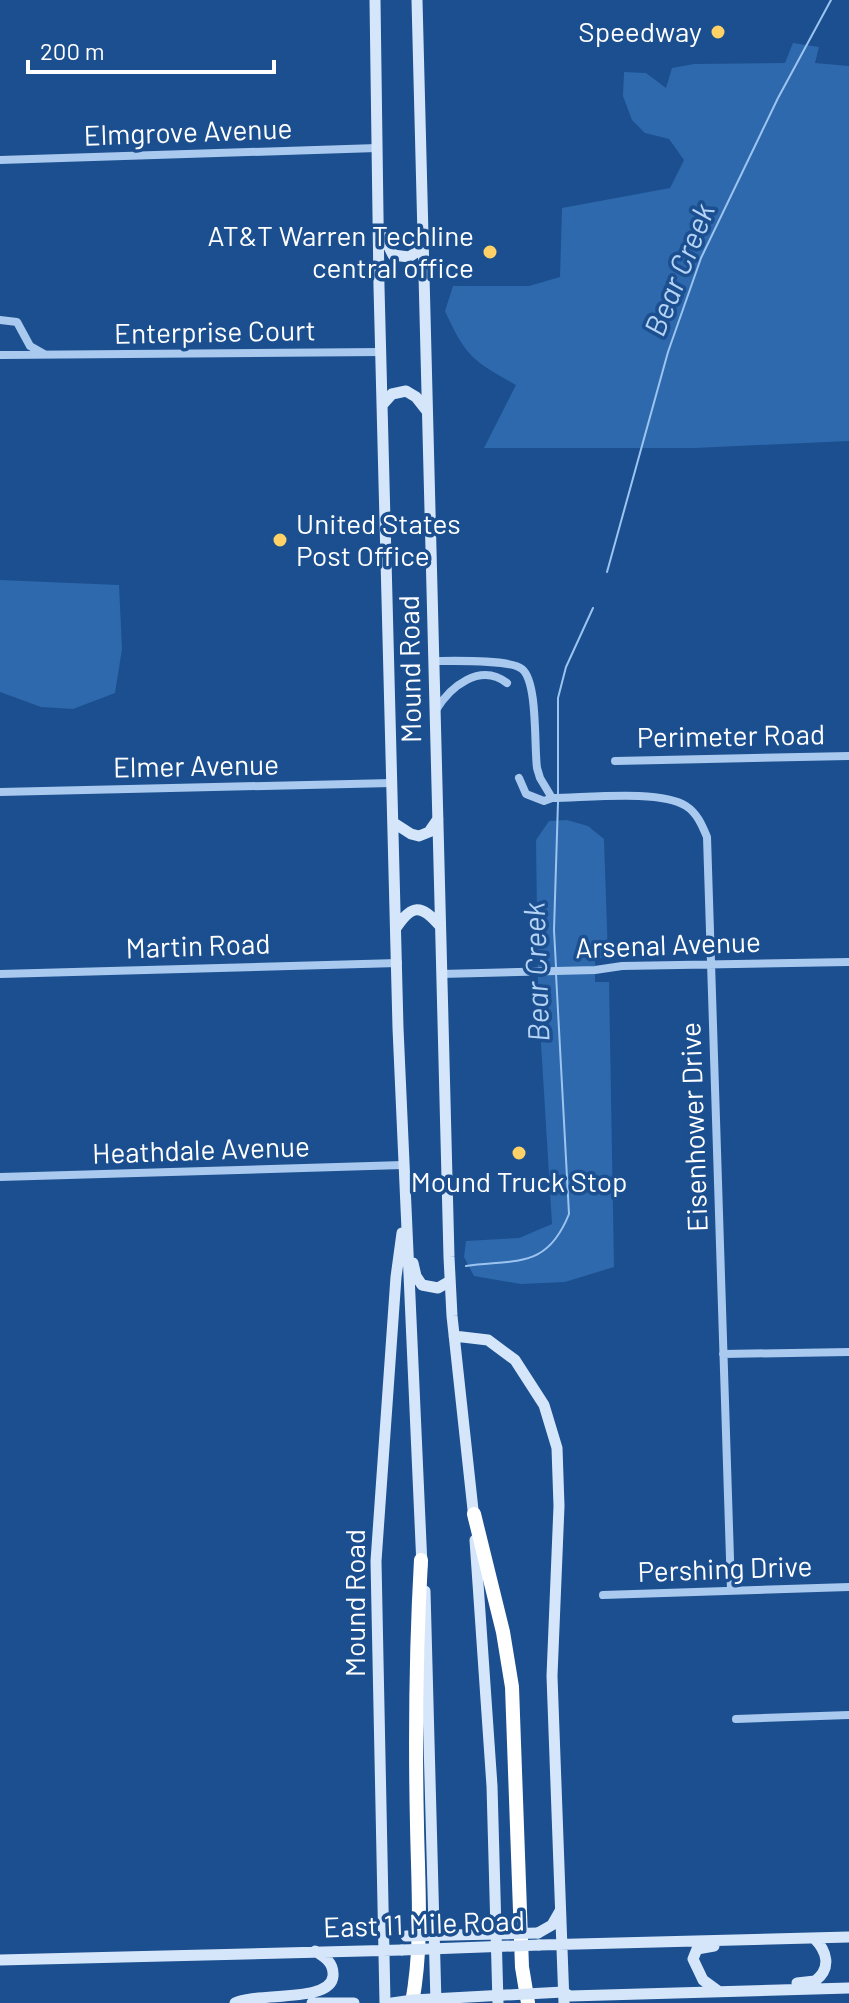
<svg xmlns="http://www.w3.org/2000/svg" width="849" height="2003" viewBox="0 0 849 2003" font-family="Barlow,sans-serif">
<rect width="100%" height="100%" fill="#1b4f8f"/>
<!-- green -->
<path fill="#2e69ad" d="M793,43L819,47L815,63L849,66V441L695,448H484L516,385C473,361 466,357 445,311L453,286H529L560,277L562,208L670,188L684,160L669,139L645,133L632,120L623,96L624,72L646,73L666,88L672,68L694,64L785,63Z
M0,580L119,585L122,649L115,693L73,709L41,707L0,692Z
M567,820L588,826L604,839L608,958H595V982H609L614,1267L565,1282L521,1284L474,1276L464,1257L466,1241L519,1238L552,1224L538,994L536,840L549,821Z"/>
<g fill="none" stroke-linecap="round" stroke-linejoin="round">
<!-- stream -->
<path stroke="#9cc4f0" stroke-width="2" d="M607,572L668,352L701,258L778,98L831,0
M558,796V698L566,667L593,608
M556,967L554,930L558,802
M466,1266C517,1259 547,1269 569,1214L556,974"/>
<!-- minor -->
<path stroke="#a9c9ee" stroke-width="8" d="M0,160L377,148
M0,320L17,322L30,346L44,354
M0,355L382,352
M434,661C451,661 510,659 522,669C538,682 534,746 537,768L540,778L552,798
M436,710C450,687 480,662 507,683
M615,761L849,756
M519,778L526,794L544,801L552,798C585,798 660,789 686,806C697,813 702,825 707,837L731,1590
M0,792L392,783
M0,974L398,963
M441,974L595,970L622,966L849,962
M0,1177L403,1165
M723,1354L849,1352
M603,1595L849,1587
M736,1719L849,1715"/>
<!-- secondary -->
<path stroke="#d6e6fa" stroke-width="11" d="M375,0L379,287L398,1028L422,1566
M417,0L449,1257L452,1316L474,1519
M381,231L393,255L409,257L424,247
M383,404L392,394L406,391L416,397L427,411
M394,823L411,834L419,836L429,832L438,819
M396,928C412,904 421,904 440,926
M413,1263L416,1276L422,1285L438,1288L450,1281
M454,1336L488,1340L515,1360L544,1405L557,1448L559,1506L552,1676L564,2003
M475,1540L492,1786L498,2003
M425,1591L436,2003
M538,1933L552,1925L560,1911
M539,1945L849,1937
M714,1946L697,1949L693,1959L703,1980L718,1991
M0,1960L402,1950
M797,1983L815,1981C832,1968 827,1951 814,1938
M563,1992L570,1996L849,1988
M235,2003C258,1992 331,2003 333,1976C334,1963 325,1957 315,1951
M312,2003H354
M385,2003L376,1561L396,1277L402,1233"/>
<!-- motorway -->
<path stroke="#fff" stroke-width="14" d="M474,1514L503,1632L512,1687L522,1967L528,2003
M412,2003C423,1944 418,1885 417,1825C415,1737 416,1649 421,1560"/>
<!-- secondary-bridge -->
<path stroke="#d6e6fa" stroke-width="11" d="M406,1936L538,1933
M402,1950L539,1945
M392,2003L413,2000L563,1992"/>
</g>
<!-- markers -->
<g fill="#ffd166" stroke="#1b4f8f" stroke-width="3">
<circle cx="718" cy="32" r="8"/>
<circle cx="490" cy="252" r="8"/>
<circle cx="280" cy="540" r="8"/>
<circle cx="519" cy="1153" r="8"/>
</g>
<g text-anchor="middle" stroke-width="7" stroke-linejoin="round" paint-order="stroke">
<!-- poi labels -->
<g font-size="28" fill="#fff" stroke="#1b4f8f" text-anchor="end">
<text x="702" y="42">Speedway</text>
<text x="474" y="246">AT&amp;T Warren Techline<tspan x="474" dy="32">central office</tspan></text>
<text x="296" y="534" text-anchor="start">United States<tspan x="296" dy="32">Post Office</tspan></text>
<text x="519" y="1192" text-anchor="middle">Mound Truck Stop</text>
</g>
<!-- street labels -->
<g font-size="28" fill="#fff" stroke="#1b4f8f">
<text transform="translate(188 132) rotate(-2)" y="10">Elmgrove Avenue</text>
<text transform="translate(215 332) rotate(-1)" y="10">Enterprise Court</text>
<text transform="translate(410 669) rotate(-91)" y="10">Mound Road</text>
<text transform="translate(731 736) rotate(-1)" y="10">Perimeter Road</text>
<text transform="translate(196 766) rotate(-1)" y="10">Elmer Avenue</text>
<text transform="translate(668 945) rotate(-2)" y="10">Arsenal Avenue</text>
<text transform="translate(198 946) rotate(-2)" y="10">Martin Road</text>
<text transform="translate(694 1127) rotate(-92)" y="10">Eisenhower Drive</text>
<text transform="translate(201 1150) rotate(-2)" y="10">Heathdale Avenue</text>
<text transform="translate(725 1569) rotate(-2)" y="10">Pershing Drive</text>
<text transform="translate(355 1603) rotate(-90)" y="10">Mound Road</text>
<text transform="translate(424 1924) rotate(-2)" y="10">East 11 Mile Road</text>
</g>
<!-- water labels -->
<g font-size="30" font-style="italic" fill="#b5d3f5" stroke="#1b4f8f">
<text transform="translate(680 270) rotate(-68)" y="10">Bear Creek</text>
<text transform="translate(537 972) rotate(-92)" y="10">Bear Creek</text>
</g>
</g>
<!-- scale -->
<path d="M28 60v12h246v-12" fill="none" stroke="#ffffff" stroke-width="4"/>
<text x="40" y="60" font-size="24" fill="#ffffff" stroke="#1b4f8f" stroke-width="6" paint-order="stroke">200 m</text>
</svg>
